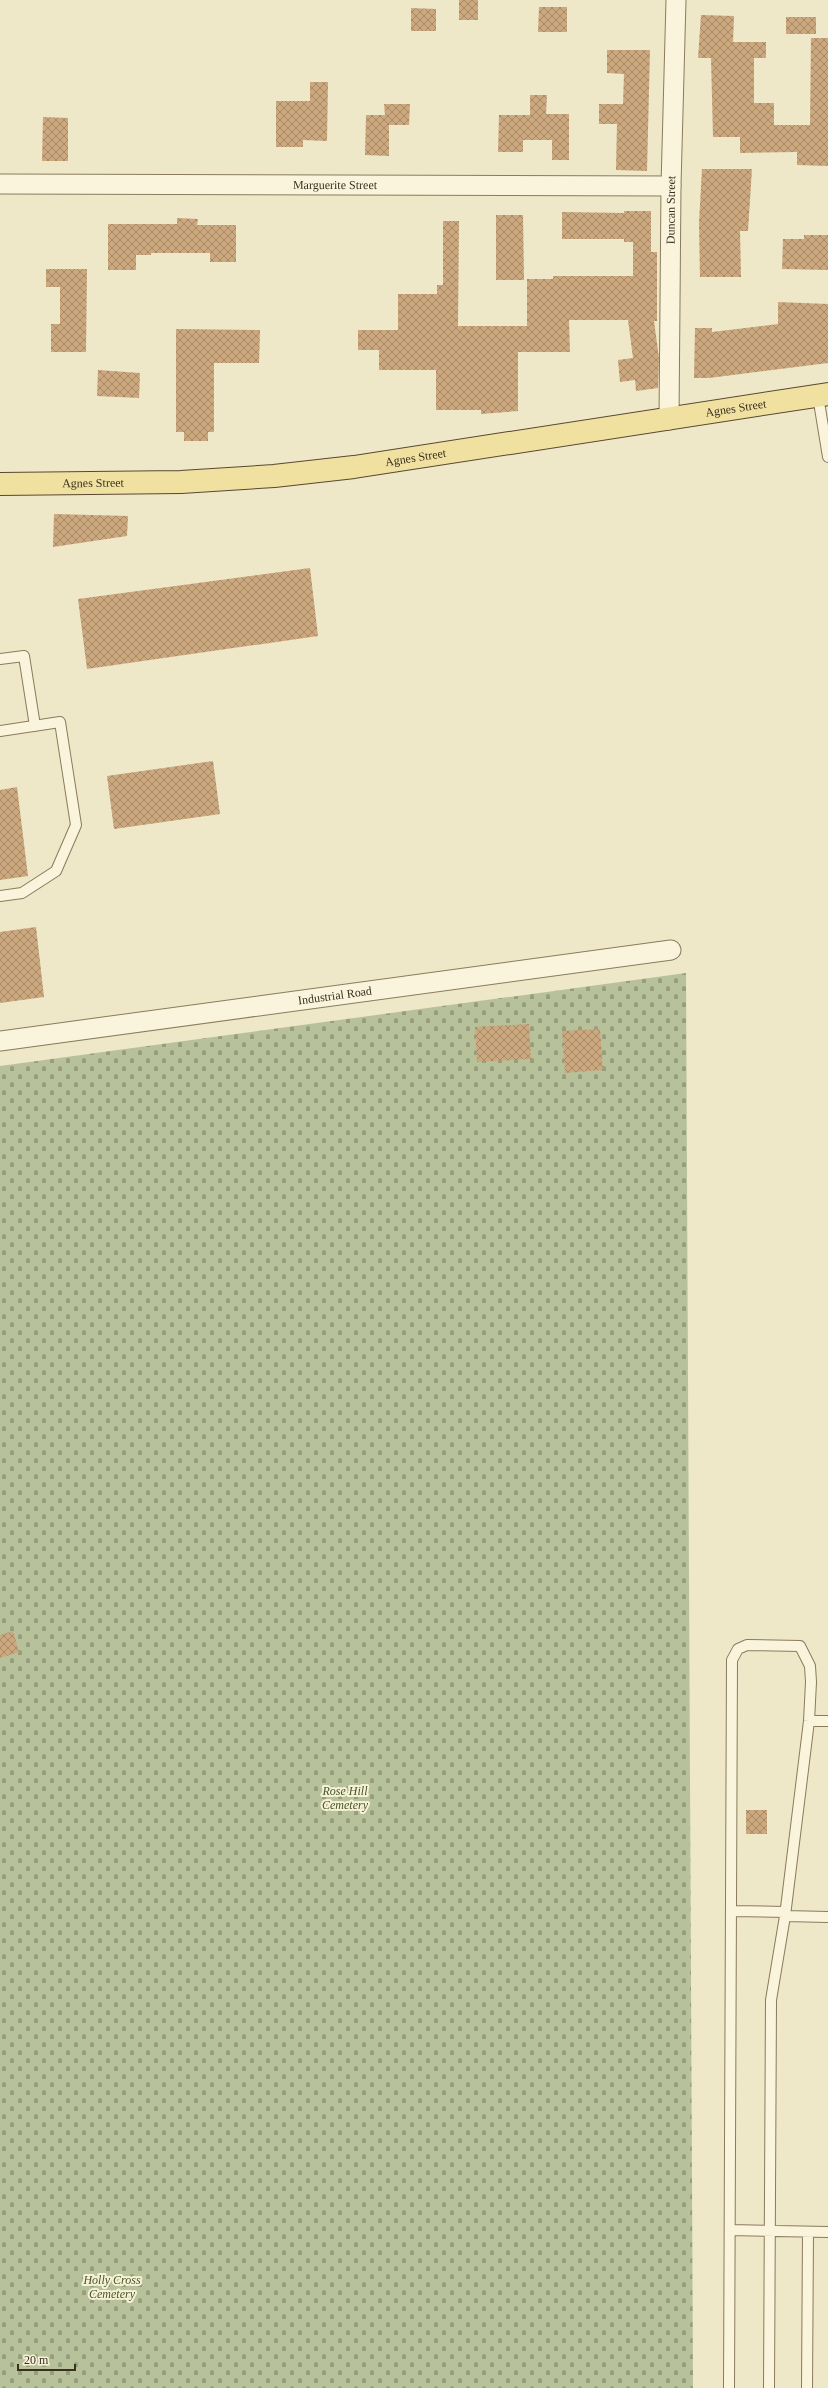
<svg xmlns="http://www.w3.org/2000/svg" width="828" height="2388" viewBox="0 0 828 2388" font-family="'Times New Roman',serif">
<defs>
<pattern id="cemetery-stones" width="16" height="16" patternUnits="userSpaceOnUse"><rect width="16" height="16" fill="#b8c29a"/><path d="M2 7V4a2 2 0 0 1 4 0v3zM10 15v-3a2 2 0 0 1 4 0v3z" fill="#979e7d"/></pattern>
<pattern id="building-cross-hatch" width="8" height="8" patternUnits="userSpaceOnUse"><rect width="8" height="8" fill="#cca87e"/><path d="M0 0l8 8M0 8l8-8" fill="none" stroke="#a78967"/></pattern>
</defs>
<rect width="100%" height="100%" fill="#eee7c8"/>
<!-- cemetery -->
<path fill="url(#cemetery-stones)" d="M686,973L693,2388H0V1066Z"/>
<!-- building -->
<path fill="url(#building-cross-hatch)" d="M459,0H478V20H459Z
M539,7H567V32H538Z
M411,8L436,9V31H411Z
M701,15L734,16L733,42H766V58H754V103H774V125H810L811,38H828V166L797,165V152L740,153V137H713L711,58H698Z
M786,17H816V34H786Z
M607,50H650L647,171L616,170L617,124H599V104H623L624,74L607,73Z
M310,82H328L327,141L303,140V147H276V101H310Z
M530,95H547L546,114H569V160H552V140H523V152H498L499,115H530Z
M384,104H410L409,125H389V156L365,155L366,115H385Z
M43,117L68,118V161H42Z
M702,169H752L748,231H740L741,277H700L699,223Z
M624,211H651V252H657V321H654L659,358L658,388L636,391L635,380L620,382L618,360L633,358L628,320H569L570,352H518V411L481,414V410H436V370H379V350H358V330H398V294H437V285H443V221H459L458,326H527V279H553V276H633V242H624V239H562V212L624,213Z
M496,215H523L524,280H496Z
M177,218L198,219L197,225H236V262H210V253H151V255H136V270H108V224H177Z
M804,235H828V270L782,269L783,239H804Z
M46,269H87L86,352H51V324H60V287H46Z
M778,302L828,304V363L709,378H694L695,328H712V332L778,324Z
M176,329L260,330L259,363H214V432H208V441H184V432H176Z
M98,370L140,373L139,398L97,396Z
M54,514L128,516L127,536L53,547Z
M310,568L318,636L87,669L78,599Z
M213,761L220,814L114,829L107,776Z
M17,787L28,876L0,880V790Z
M36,927L44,997L0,1003V932Z
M529,1024L531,1059L477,1062L475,1027Z
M600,1029L603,1070L565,1073L562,1031Z
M13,1631L19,1652L0,1658V1635Z
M746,1810H767V1834H746Z"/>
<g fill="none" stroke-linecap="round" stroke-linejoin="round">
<!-- service casing -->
<g stroke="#8a7b5d" stroke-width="12">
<path id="service" d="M818,396L828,457
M0,659L24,656L35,726
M0,731L60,722L76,825L56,871L22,893L0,896
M809,1721H828
M731,1911L785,1912
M785,1916L828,1917
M730,2230L828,2232
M729,2388L732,1660L738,1649L747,1645L800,1646L810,1666L811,1682L809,1721L785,1916L771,2000L769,2388
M807,2388L808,2232"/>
</g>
<!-- minor casing -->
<g stroke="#8a7b5d" stroke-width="21">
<g id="minor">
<path id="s1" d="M0,184L671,186"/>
<path id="s2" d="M669,420L671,186L676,0"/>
<path id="s3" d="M0,1041L671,950"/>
</g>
</g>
<!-- primary casing -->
<g stroke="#584831" stroke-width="24">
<g id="primary">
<path id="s4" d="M0,484L181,482L274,476L354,467L828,394"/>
</g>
</g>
<!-- service -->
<use href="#service" stroke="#f9f4db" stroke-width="10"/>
<!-- minor -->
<use href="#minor" stroke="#f9f4db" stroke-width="19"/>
<!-- primary -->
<use href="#primary" stroke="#f0e1a1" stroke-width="22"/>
</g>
<g text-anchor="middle" stroke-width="4" stroke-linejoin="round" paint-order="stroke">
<!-- street labels -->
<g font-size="12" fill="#3b3020" stroke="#f6f1d7">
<text dy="4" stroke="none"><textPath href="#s1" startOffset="335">Marguerite Street</textPath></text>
<text dy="4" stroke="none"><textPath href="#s2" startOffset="210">Duncan Street</textPath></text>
<text dy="4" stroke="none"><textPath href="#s4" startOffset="741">Agnes Street</textPath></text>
<text dy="4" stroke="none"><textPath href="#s4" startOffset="417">Agnes Street</textPath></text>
<text dy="4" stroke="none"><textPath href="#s4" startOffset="93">Agnes Street</textPath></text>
<text dy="4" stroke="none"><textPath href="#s3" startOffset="338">Industrial Road</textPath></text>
</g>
<!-- park labels -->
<g font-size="12" font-style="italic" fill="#455727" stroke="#f6f1d7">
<text x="345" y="1795">Rose Hill<tspan x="345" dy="14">Cemetery</tspan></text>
<text x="112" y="2284">Holly Cross<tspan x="112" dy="14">Cemetery</tspan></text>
</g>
</g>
<!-- scale -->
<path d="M18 2364v6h57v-6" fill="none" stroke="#3b3020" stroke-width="2"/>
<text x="24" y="2364" font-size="12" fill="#3b3020" stroke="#f6f1d7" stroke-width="3" paint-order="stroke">20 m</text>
</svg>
